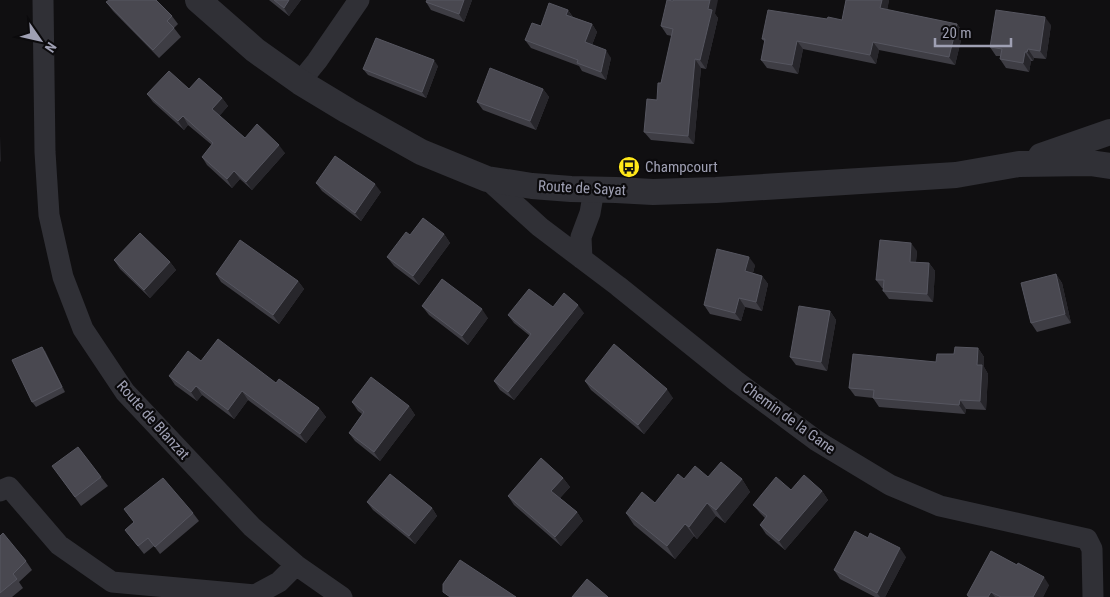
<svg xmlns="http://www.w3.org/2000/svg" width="1110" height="597" viewBox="0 0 1110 597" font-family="'Roboto Condensed',sans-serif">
<rect width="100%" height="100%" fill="#100f11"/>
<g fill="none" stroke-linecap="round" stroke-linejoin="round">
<!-- minor -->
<path stroke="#303036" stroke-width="21" d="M43,0L45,152L49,215L63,277L83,329L125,392L252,527L296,565L342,597
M300,82L317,61L359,0
M487,179L540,227L618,286L736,381L817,441L890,485L940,506L1087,539L1092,549L1093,597
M582,259L581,237L590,213L594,190
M0,491L9,487L59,545L112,582L255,595L279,582L296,565"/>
<!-- tertiary -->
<path stroke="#303036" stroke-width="26" d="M198,0L255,50L300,82L348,111L421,152L487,179L532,186L571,189L616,190L653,192L716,190L956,175L1019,164L1090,163L1110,166
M1041,156L1110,132"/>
</g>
<!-- wall -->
<path fill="#3e3d44" d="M269,0H301L289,16Z
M427,0H472L464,22L431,10L426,2Z
M846,0H889L887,10L957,24L963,32L955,65L879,50L876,64L803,49L798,74L767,68L761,60L765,42L762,39L842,20Z
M106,2L172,16L178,24L174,28L181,37L159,58L113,11Z
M568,10L573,17L592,24L597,32L592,45L611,58L606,80L582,71L579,66L531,48L525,40L541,26Z
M715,14L718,18L706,69L701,68L694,144L651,140L644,132L657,100L672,36L667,35L661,26Z
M1051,25L1046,59L1034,58L1033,61H1031L1029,72L1006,68L1000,59L1001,56H996L990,47Z
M438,66L426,98L368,75L363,69Z
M189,89L222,98L228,106L219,116L245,138L285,153L252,190L240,179L232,188L207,165L202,157L212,145L188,125L184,130L153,102L147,94Z
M543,89L549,97L536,130L483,110L477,102Z
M316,183L381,192L361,221L322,191Z
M444,234L450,243L419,285L394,266L387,257L410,235Z
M917,251L916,262L929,263L935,271L933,302L889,299L883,291V288H882L876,280Z
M114,260L170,262L176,270L150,298L120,269Z
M755,265L753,273L762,276L768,284L762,311L745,307L741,321L710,314L704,305Z
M216,274L298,281L304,289L279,324L221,282Z
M1056,274L1062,283L1071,323L1037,332L1031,323Z
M422,306L488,318L468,345L429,315Z
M830,311L836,320L827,371L796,365L790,357Z
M584,313L514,400L500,390L494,381L530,336L514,323L508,315Z
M978,348L984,357V367L988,374L986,410L966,409L965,414L879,407L873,398L855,396L849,388L936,362L954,354Z
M45,351L65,392L36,407L32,402Z
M201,361L276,383L319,408L326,417L306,443L248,400L234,419L202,395L197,401L175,385L169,376Z
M585,381L673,398L644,434L591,390Z
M352,402L409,406L415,415L380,461L355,441L349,433L362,414L358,411Z
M59,475L101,477L108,486L81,506Z
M708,477L742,479L750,492L725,523L716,516L697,539L694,536L675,559L634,525L626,513L655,503L684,479Z
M563,478L570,487L560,498L577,512L583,521L561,546L514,505L508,496Z
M791,490L822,491L828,500L785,550L766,534L760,525L765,518L760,513L753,505Z
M367,502L432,508L437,516L415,544L373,510Z
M124,509L193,513L199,521L160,554L154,546L144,554L125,530L134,522Z
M0,536L26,561L32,570L19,582L23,588L12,597H0Z
M906,557L885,597H875L840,579L834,570Z
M1049,585L1043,597H968L967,595Z"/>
<!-- shaded-wall -->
<path fill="#27262b" d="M289,0H301L289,16L284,8Z
M464,0H472L464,22L459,14Z
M710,0H718L715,14L718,18L706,69L700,60Z
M882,0H889L886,17L880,8Z
M568,10L573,18L566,15Z
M1045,17L1051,25L1046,59L1040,51Z
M592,24L597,32L590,50L585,42Z
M957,24L963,32L955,65L949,57Z
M797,41L803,49L798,74L792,65Z
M873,42L879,50L876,64L870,55Z
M1028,49L1034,58L1033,61L1027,52Z
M606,50L611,58L606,80L601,72Z
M1025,52L1031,61L1029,72L1023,63Z
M695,59L701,68L694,144L688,136Z
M434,60L438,66L426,98L422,92Z
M543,89L549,97L536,130L530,121Z
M222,98L228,106L218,118L212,109Z
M183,116L188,125L184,130L178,121Z
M0,136L1,162L0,161Z
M279,145L285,153L252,190L246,182Z
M234,171L240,179L232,188L227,179Z
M375,184L381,192L361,221L355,213Z
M444,234L450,243L419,285L413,276Z
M911,243L917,251L915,270L910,262Z
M749,257L755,265L751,280L745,271Z
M170,262L176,270L150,298L144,290Z
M929,263L935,271L933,302L927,294Z
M1056,274L1062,283L1071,323L1065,314Z
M762,276L768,284L762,311L756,302Z
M298,281L304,289L279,324L273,315Z
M739,298L745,307L741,321L735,313Z
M578,305L584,313L514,400L508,392Z
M482,309L488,318L468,345L462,336Z
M830,311L836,320L827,371L821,362Z
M42,347L45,351L65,392L62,387Z
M978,348L984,357V367L988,374L986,410L980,401L977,365Z
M196,386L202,395L197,401L191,392Z
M667,389L673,398L644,434L638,425Z
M242,391L248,400L234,419L228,410Z
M960,400L966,409L965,414L959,405Z
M409,406L415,415L380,461L374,452Z
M319,408L326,417L306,443L300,434Z
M563,478L570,487L558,500L551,491Z
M742,479L750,492L725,523L716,510Z
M822,491L828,500L785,550L779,541Z
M707,503L716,516L697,539L689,527Z
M432,508L437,516L415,544L409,536Z
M577,512L583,521L561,546L555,537Z
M685,524L694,536L675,559L667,546Z
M900,548L906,557L885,597H880L877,593Z
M1044,577L1049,585L1043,597H1033Z
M991,592L995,597H988Z"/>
<!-- building -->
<path fill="#494850" stroke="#565660" d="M109,0H156L172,16L167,21L174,28L153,50L106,2Z
M274,0H289L284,8Z
M427,0H464L459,14L426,2Z
M667,0L673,1V0H710L708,9L712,10L700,60L695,59L688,136L644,132L647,99L657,100L658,83H661L673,29L661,26Z
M846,0H882L880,8L957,24L949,57L873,42L870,55L797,41L792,65L761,60L765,39H762L768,10L827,19L828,17L842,20Z
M549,3L568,10L566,15L592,24L585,42L606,50L601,72L577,63L578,60L525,40L532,23L541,26Z
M996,10L1045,17L1040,51L1028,49L1027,52H1025L1023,63L1000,59L1002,49L990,47Z
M376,38L434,60L422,92L363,69Z
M490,68L543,89L530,121L477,102Z
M169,71L189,89L199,78L222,98L212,109L245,138L257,124L279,145L246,182L234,171L227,179L202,157L213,143L183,116L178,121L147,94Z
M335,156L375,184L355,213L316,183Z
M423,218L444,234L413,276L387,257L406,232L410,235Z
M140,233L170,262L144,290L114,260Z
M240,240L298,281L273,315L216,274Z
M880,240L911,243L910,262L929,263L927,294L883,291L884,280H876Z
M717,249L749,257L745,271L762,276L756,302L739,298L735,313L704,305Z
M1056,274L1065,314L1031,323L1021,283Z
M442,279L482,309L462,336L422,306Z
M529,289L553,307L564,293L578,305L508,392L494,381L531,334L508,315Z
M799,306L830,311L821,362L790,357Z
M218,339L276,383L279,379L319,408L300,434L242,391L228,410L196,386L191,392L169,376L188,351L201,361Z
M614,344L667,389L638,425L585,381Z
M42,347L62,387L32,402L12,360Z
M955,347L978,348L977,365H982L980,401L960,400L959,405L873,398L874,390L849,388L853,354L936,362L937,354H954Z
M371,377L409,406L374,452L349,433L364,412L352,402Z
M78,447L101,477L75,497L52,466Z
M541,458L563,478L551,491L577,512L555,537L508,496Z
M721,462L742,479L716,510L707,503L689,527L685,524L667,546L626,513L642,492L655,503L678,474L684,479L695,466L708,477Z
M390,474L432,508L409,536L367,502Z
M804,475L822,491L779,541L760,525L767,516L753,505L776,477L791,490Z
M163,478L193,513L155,547L148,538L138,546L125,530L134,522L124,509Z
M855,531L868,538L870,533L900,548L877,593L834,570Z
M3,533L26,561L13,574L17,579L0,593V536Z
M991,551L1017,565L1018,563L1044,577L1033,597H1001L991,592L988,597H970L967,595Z
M460,560L516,597H450L443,592V584Z
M587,579L608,597H572Z"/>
<!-- icons -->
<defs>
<g id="bus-disc" transform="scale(1.125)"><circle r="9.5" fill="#ffe819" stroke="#0b0a0c"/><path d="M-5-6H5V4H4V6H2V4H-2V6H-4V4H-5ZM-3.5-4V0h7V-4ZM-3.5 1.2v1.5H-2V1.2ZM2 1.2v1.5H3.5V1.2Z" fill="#111"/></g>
</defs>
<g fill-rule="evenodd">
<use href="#bus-disc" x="629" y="167"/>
</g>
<g text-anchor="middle" stroke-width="4.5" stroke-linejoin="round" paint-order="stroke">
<!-- poi labels -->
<g font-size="15" fill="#9fa0b3" stroke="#0b0a0c" text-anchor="start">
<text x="645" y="172">Champcourt</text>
</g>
<!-- street labels -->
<g font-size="15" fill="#9fa0b3" stroke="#0b0a0c">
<text transform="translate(582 188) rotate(3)" y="5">Route de Sayat</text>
<text transform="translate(789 418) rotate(36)" y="5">Chemin de la Gane</text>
<text transform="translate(153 420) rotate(48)" y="5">Route de Blanzat</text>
</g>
</g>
<!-- north arrow -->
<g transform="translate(40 40) rotate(124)" stroke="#0b0a0c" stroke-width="4" paint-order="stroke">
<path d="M0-4L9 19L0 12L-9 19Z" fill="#9fa0b3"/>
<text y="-8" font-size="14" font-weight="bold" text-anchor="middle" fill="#9fa0b3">N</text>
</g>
<!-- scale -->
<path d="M935 38v8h76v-8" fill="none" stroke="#9fa0b3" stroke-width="2.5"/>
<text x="942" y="38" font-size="15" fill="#9fa0b3" stroke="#0b0a0c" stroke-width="4" paint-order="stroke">20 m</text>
</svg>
